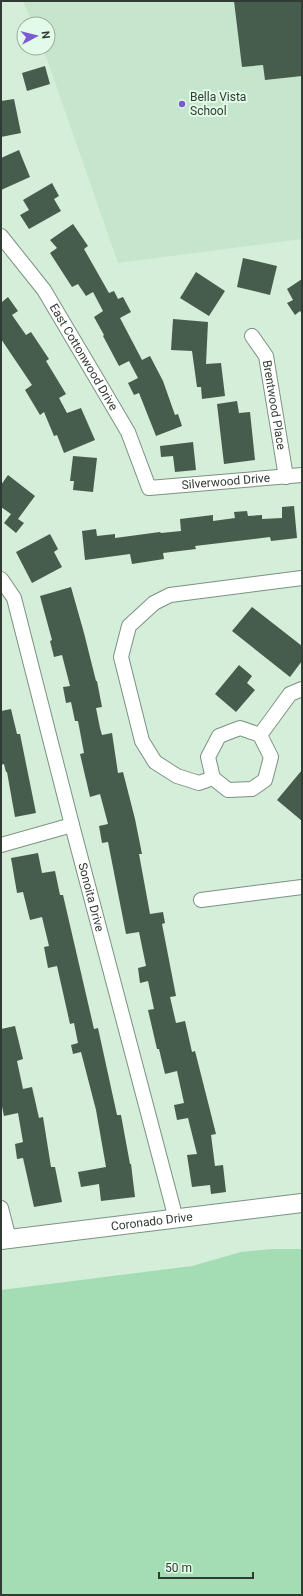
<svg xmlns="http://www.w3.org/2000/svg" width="303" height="1596" viewBox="0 0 303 1596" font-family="Roboto,sans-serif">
<rect width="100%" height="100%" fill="#d4eeda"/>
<!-- built -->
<path fill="#c5e6cd" d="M23,1H302V239L118,263L43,48H48V24H33Z"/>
<!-- green -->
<path fill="#a4dcb3" d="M273,1249H302V1595H1V1290L192,1266L241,1252Z"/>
<!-- building -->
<path fill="#465c4c" d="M234,1H302V76L265,80L263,65L242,67Z
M45,66L50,84L27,91L22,73Z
M14,99L21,133L1,137V101Z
M19,150L30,177L1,190V158Z
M52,183L59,196L54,199L61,211L29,229L20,215L29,210L23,200Z
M73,224L88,246L84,249L109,293L114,291L118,299L123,297L131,312L120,318L142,360L150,356L163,381L175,415L178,414L182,426L156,436L139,393L134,395L128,383L138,378L129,361L119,366L103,336L104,335L94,317L103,311L93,292L86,296L78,284L72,287L50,253L57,248L50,240Z
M243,258L277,266L270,295L237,287Z
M196,272L225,291L209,316L180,298Z
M302,279V314L300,311L295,315L287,303L293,300L287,289Z
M8,297L18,311L12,315L26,335L31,332L49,359L46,361L66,394L59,398L67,413L81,408L95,440L64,453L57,435L54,436L44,412L40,415L25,390L32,385L1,339V301L2,302Z
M173,319L208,322L206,364L221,363L225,396L202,399L201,387H197L192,351L171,350Z
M237,401L239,413L250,412L255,460L224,464L217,404Z
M193,442L196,470L175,472L173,456L161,457L160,446Z
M73,456L97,458L93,492L73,490L74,481H70Z
M8,475L35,496L18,519L24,523L16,533L4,523L11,514L1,507V485Z
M294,506L297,538L271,541L270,537L195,546L196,549L163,553L164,559L132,564L130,554L85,560L82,531L96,529L97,536L115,534V538L160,532L161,533L181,531L180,519L213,515V521L235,518L234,512L247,511L248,516L262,515V519L282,518V507Z
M50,534L58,549L54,552L62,567L32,583L16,552Z
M71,587L84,633L96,681H97L102,707L96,708L100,728L102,735L112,733L118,773L123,772L135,819L142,854H139L150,914L163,912L165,923L162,924L176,996L170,997L176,1023L185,1021L192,1052L195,1051L216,1134L211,1135L215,1166L223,1165L226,1192L211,1194L210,1185L192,1187L187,1155L197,1154L188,1118L177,1120L174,1105L184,1103L177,1071L165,1074L159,1049H157L148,1010L154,1009L148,981L140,983L138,968L146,966L139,932L126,934L108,842L102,843L99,826L108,824L100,794L90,797L80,754L84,753L78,721H75L71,702L66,703L63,687L70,686L62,655L54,657L50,641L52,640L40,596Z
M252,607L302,646V661L290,677L232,631Z
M239,665L252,676L247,683L255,690L236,712L215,694Z
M11,709L17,734H20L36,813L15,817L7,772H6L4,764L1,765V711Z
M302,770V821L277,800Z
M38,853L42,873L55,871L60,895H63L94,1029L98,1028L117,1115H121L130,1164H131L135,1197L101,1201L99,1184L81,1187L78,1172L106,1167L96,1110L81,1052L73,1054L71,1045L78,1043L74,1023L70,1024L57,966L48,968L44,947L49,946L42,917L30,920L23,892L17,893L11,858Z
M15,1026L23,1059L17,1061L23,1089L32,1087L39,1118L43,1117L51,1167H55L62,1202L34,1207L23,1158L17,1159L15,1144L23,1142L18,1113L4,1116L1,1102V1029Z"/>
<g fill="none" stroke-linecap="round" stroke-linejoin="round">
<!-- minor casing -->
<g stroke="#7b9280" stroke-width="16">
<g id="minor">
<path id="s1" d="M1,236L44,290L95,376L128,432L149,488L302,475"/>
<path id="s2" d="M252,336L266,356L286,477"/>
<path id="s3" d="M1,579L14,598L72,825L176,1219"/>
<path d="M240,728L260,735L271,757L265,780L252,789L228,790L213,778L208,757L219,736Z"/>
<path d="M260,735L290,694L302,689"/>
<path d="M213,778L199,783L177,776L155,762L142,741L121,657L129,626L154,603L170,595L302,578"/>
<path d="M1,845L72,825"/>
<path d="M201,900L302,887"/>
<path d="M1,1208L9,1239"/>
</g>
</g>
<!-- tertiary casing -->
<g stroke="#7b9280" stroke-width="20">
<g id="tertiary">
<path id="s4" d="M1,1240L302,1203"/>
</g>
</g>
<!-- minor -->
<use href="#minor" stroke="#fff" stroke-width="14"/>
<!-- tertiary -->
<use href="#tertiary" stroke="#fff" stroke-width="18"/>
</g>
<!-- markers -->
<circle fill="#7d5ad4" stroke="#e1fbe8" stroke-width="1.5" cx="182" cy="104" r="4"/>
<g text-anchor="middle" stroke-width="4" stroke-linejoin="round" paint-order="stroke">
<!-- poi labels -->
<g font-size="12" fill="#303b33" stroke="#e1fbe8" text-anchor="start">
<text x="190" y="101">Bella Vista<tspan x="190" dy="14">School</tspan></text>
</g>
<!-- street labels -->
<g font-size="12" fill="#303b33" stroke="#e1fbe8">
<text dy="4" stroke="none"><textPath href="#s1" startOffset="147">East Cottonwood Drive</textPath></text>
<text dy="4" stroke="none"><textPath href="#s2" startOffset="74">Brentwood Place</textPath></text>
<text dy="4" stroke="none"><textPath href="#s1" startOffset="371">Silverwood Drive</textPath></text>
<text dy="4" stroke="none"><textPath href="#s3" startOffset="332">Sonoita Drive</textPath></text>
<text dy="4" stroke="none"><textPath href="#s4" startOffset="152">Coronado Drive</textPath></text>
</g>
</g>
<!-- border -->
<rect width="303" height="1596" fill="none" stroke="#303b33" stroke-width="4"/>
<!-- north arrow -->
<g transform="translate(36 36) rotate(83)"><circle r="19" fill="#e1fbe8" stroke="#9aaea0"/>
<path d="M0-3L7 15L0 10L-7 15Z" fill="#7d5ad4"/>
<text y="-6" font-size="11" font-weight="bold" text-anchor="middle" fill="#303b33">N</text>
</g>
<!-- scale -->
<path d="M159 1572v6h94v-6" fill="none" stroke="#303b33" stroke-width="2"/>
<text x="165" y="1572" font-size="12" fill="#303b33" stroke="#e1fbe8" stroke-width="3" paint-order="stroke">50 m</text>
</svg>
